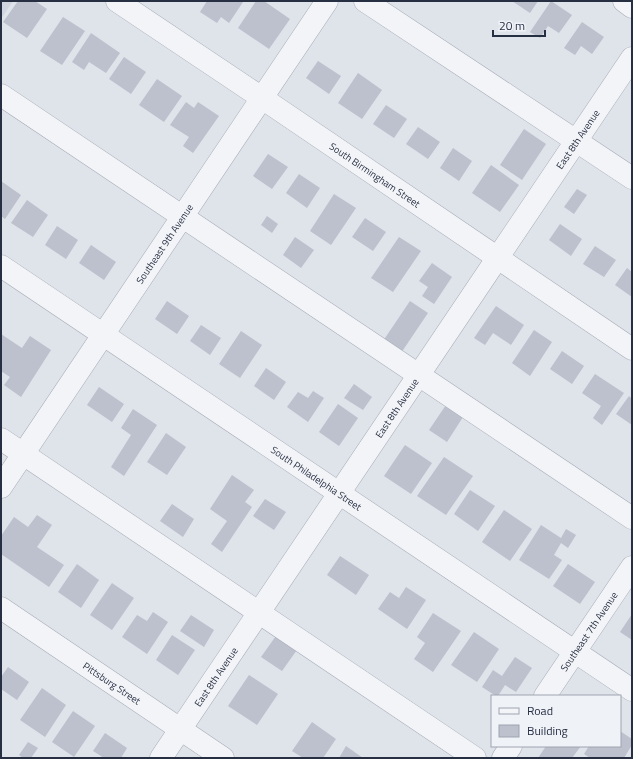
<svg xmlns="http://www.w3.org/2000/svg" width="633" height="759" viewBox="0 0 633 759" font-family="'Titillium Web',sans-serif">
<rect width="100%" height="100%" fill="#dfe3ea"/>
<!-- built -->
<path fill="#d1d5df" d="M1,1H13L1,19Z"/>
<!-- building -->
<path fill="#bcc1cd" d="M18,1H35L47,9L27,38L3,22Z
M207,1H241L243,2L229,23L221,17L217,23L200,12Z
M256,1H264L290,19L269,49L238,28Z
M512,1H538L530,13Z
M551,1L572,15L559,33L548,26L540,38L530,32Z
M63,17L85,31L62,65L40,51Z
M582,22L604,37L592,54L581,46L575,55L564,48Z
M91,33L120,53L106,73L89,62L84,70L72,62Z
M124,57L146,72L131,94L109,79Z
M318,61L341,76L329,94L306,78Z
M358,73L382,90L362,119L338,103Z
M157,79L182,96L164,122L139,105Z
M186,102L194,108L198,102L219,116L193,153L183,146L189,137L170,125Z
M386,105L407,119L394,138L373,124Z
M418,127L440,142L428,159L406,144Z
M524,129L546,144L522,180L500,165Z
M453,148L472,161L459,181L440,168Z
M268,154L288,167L272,189L253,176Z
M491,165L519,185L500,212L472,193Z
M299,174L320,188L307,208L286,193Z
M1,181L21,195L5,219L1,216Z
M577,189L587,195L574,214L564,207Z
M334,194L356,208L331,245L310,231Z
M27,200L48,215L33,237L11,223Z
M267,216L278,224L272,233L261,225Z
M365,218L386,232L373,251L352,237Z
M560,224L582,239L571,256L549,240Z
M57,226L78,240L66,259L45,245Z
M295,237L314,250L301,268L283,255Z
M399,237L421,251L393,292L371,278Z
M91,245L116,262L104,280L79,263Z
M595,246L616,260L604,277L583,264Z
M432,263L452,277L434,304L422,296L428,287L419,281Z
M627,268L632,272V297L615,285Z
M167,301L189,316L177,334L155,319Z
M410,301L428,313L401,353L383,341Z
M496,306L524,325L511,345L493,333L485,345L474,338Z
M201,325L221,338L210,355L190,341Z
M534,330L552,342L530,376L512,363Z
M241,331L262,345L240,378L219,364Z
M1,334L22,348L30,336L51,350L21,397L4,385L10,377L1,371Z
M562,351L584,366L572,384L550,369Z
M266,368L286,382L274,400L254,386Z
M595,374L624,393L602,425L593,418L601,406L582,393Z
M354,384L372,397L363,410L344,398Z
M99,387L124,404L112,422L87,405Z
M313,391L324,398L308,422L287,407L298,392L308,398Z
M629,396L632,399V425L616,414Z
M338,404L358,418L339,446L319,432Z
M446,405L463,417L447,442L429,430Z
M133,409L157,425L124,476L111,467L131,435L121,428Z
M166,433L186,447L167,475L147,462Z
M405,445L432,463L411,494L384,476Z
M444,457L473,476L446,515L417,496Z
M232,475L254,490L245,502L252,507L222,552L211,544L227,521L210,509Z
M470,490L495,506L478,531L454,514Z
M265,499L286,512L274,530L253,516Z
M172,504L194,519L183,537L160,521Z
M504,510L532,529L510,561L482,542Z
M37,515L52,525L37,547L64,565L49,587L1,554V536L14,517L28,527Z
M541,525L561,538L566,529L576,535L568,548L561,543L554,555L562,560L549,579L519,560Z
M340,556L369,575L356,595L327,575Z
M77,564L99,580L81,608L58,592Z
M568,564L595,582L580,604L553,586Z
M112,583L134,598L112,630L90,615Z
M406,587L426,600L407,629L378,609L390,592L399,598Z
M153,612L168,622L147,654L122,637L137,615L147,621Z
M433,613L461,631L433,672L414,659L425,643L417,637Z
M632,614V640L620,632Z
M191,615L214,630L204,647L180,631Z
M474,632L499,649L477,682L451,665Z
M278,633L299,647L282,671L261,657Z
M172,635L195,650L178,675L156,660Z
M515,657L532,668L516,692L505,685L498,696H496L482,687L493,670L502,676Z
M8,667L29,682L17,700L1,689V677Z
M249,675L278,694L257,725L228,706Z
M42,688L66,705L45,737L20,720Z
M73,711L95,726L74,757L52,742Z
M312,722L336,739L323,758H303L292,751Z
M620,731L632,739V745L624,758H590L584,754L589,746H620Z
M105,733L127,748L121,758H104L93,751Z
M28,742L38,748L31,758H23L19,755Z
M346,746L363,758H339Z
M546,746H581L572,758H538Z"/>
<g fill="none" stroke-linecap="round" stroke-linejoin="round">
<!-- minor casing -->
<g stroke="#a8adb8" stroke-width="23">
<g id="minor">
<path id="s1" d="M117,1L262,98L632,349"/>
<path d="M365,1L632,178"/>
<path d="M624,1L632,7"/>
<path d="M1,95L632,518"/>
<path id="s2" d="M1,266L632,690"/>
<path d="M1,439L475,758"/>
<path id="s3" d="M1,487L327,1"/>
<path id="s4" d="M1,608L223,758"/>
<path id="s5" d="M545,696L632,567"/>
<path id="s6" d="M161,758L632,58"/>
<path d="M503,758L511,746"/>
</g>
</g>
<!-- minor -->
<use href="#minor" stroke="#f3f4f8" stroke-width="22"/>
</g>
<g text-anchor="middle" stroke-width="3.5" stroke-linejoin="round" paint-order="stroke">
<!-- street labels -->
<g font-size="10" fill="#272f42" stroke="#eff2f7">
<text dy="4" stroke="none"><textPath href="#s6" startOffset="746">East 8th Avenue</textPath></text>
<text dy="4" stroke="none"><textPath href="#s1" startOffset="311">South Birmingham Street</textPath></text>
<text dy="4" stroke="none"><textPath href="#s3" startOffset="293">Southeast 9th Avenue</textPath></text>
<text dy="4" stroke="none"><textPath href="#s6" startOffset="422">East 8th Avenue</textPath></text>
<text dy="4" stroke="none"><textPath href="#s2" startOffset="380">South Philadelphia Street</textPath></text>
<text dy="4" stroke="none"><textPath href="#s5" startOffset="78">Southeast 7th Avenue</textPath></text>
<text dy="4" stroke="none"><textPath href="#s6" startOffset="98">East 8th Avenue</textPath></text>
<text dy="4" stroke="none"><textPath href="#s4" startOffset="134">Pittsburg Street</textPath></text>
</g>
</g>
<!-- border -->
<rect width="633" height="759" fill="none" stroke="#272f42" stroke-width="4"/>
<!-- legend -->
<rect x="491" y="695" width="130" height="52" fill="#eff2f7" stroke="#9fa4af"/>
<rect x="499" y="708" width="20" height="6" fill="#f3f4f8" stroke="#9fa4af"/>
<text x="527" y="715" font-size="12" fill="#272f42">Road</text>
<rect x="499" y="725" width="20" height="12" fill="#bcc1cd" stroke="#9fa4af"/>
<text x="527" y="735" font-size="12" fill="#272f42">Building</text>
<!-- scale -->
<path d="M493 30v6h52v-6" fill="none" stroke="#272f42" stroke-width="2"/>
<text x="499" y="30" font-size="12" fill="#272f42" stroke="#eff2f7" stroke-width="3" paint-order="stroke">20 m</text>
</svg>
